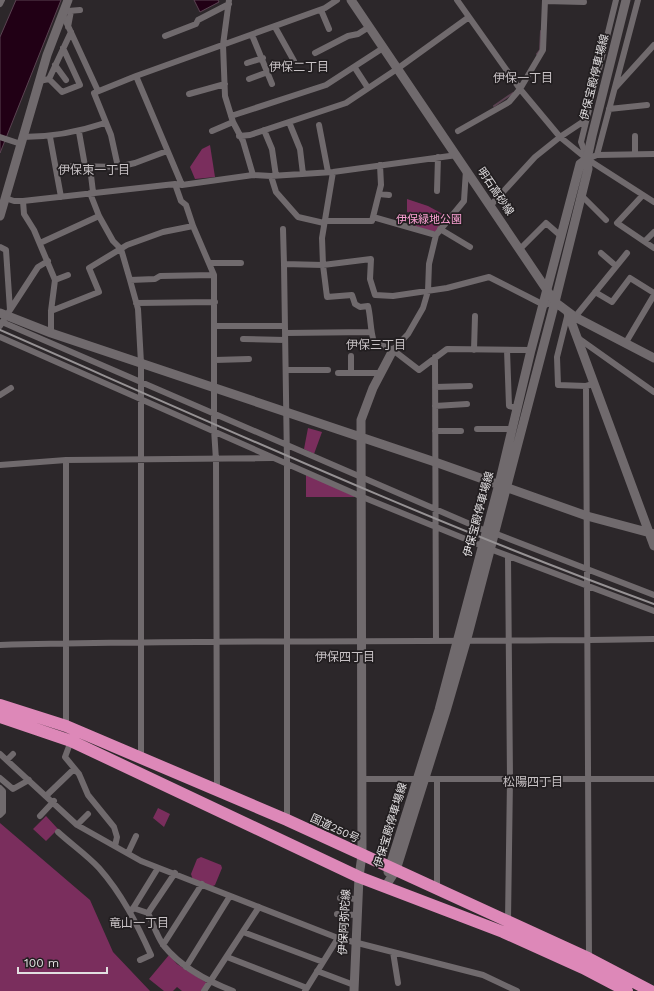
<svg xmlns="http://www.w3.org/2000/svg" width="654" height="991" viewBox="0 0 654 991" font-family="'Work Sans','Noto Sans JP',sans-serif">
<rect width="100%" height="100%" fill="#2c272a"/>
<!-- green -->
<path fill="#7a2e5d" d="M210,145L215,177L195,179L190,167L202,149Z
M407,199L428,206L448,217L436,232L413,227L417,215L407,212Z
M308,428L322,432L314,454L304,449Z
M306,474L356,497H306Z
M158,808L170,814L164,827L153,818Z
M46,816L58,829L46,841L33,829Z
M0,823L90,900L113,952L150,991H0Z
M201,857L221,865L222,868L215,885L211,887L193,880L191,874L197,859Z
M169,955L177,964L207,983L201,991H182L177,987L173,991H164L149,979Z"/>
<!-- water -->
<path fill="#210015" stroke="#5b4352" d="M16,0H61L0,153V37Z
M194,0H218L219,2L200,12Z"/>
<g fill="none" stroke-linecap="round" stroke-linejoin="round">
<!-- stream -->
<path stroke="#5b4352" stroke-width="2" d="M537,54L540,50L541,31
M494,106L513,93"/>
<!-- street -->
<path stroke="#706a6d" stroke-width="6" d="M229,0L223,45L225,96L233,122L243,141L253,175
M457,0L520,89L560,137L587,159L654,202
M545,1L584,2
M0,4L2,0
M321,10L329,29
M68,11L80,10
M63,15L98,91
M68,27L71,11
M275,27L294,61
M252,35L272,84
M165,36L196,24L198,20L229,4
M315,53L348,36L358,34L369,27
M247,63L263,58
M55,65L66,80
M355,68L368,88
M136,76L182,185
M49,79L62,92L80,85L63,48
M249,79L268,72
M39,81L49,79L71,32
M615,88L654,45
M189,94L225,84
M609,109L647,105
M231,116L326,85L383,48
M289,122L300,149L303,174
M319,125L328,172
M264,130L272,149L276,176
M212,131L233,122
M458,131L509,102L520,89L543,50L545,0
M79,132L85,166
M239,136L250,135L346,103L397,69L469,17
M635,136V154
M0,137L21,144
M23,137C52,137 78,132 105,123
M50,137L61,197
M597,155L638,0
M587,158L581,142L616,0
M587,159L597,155L654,154
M90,167L93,192
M118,167L111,135L94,93L136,76L325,8L337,0
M57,170L72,166L118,167L135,163L167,151
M333,172L322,238L323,265L327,297L352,295L355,304L360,307L368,306C371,318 370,330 374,342L393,350L419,370L447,349L531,350
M271,176L276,192L298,217L324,223
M175,184L181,201L186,205L193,226L214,275V429L216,460L217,791
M437,191L438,157
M90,193L99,216L113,241L121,249L130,280L138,309L141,363V757
M379,194L389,195
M582,196L606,220
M642,196L617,223L654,248
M5,198L14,201H23L175,184L182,185L253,175L271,176L333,172L457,155
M23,201L24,214L34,230L55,280L51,311V333
M491,205L535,157L560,137L587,119
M373,217L436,235
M325,221H372L381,185L380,165
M283,229L284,264
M440,229L470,247
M645,241L654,232
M40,243L99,216
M0,247L6,250L10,310L0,326
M520,249L546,223L562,237
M601,253L616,266
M209,263H241
M55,280L68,275
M130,280L155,279L160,276L214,275
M595,292L612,302L630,278L654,293
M136,303L215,302
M10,310L38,267L48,261
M51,311L99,292L89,268L127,245L163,232L193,226
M568,313L557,357L558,385L586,386
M575,317L627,253
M2,322L486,531
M215,326H285
M285,333L370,332
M0,337L360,496L490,549L654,611
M578,338L654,392
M243,339L285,340
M625,344L654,295
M393,350L408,334L423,308L428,291L429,264L436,235L464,201L466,170
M474,350L475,316
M507,350L509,406L518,408
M351,356V373
M435,357L436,641
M215,360L249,359
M286,370H328
M338,373H381
M435,387L470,386
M0,395L11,388
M435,406L467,404
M477,429H512
M435,431H461
M0,465L66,460L272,458
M494,533L654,595
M0,645C218,639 436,643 654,639
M66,726V460
M71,741L65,757L79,774L88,795L114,827L117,837L115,846
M0,754L77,825L141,861L338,938L483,975L517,991
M7,760L13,754
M0,778L13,789L29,780
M362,779H654
M0,788L3,791V812L0,815
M47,795L74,769
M40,816L54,801
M287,820V461L284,264L323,265L371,259L370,279L375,295L393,296L447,288L489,277L544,305L555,302
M77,825L88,814
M58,832C71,844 87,855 99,868C122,894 137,924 151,955L140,960
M128,853L136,836
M437,889V780
M340,898L357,899
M133,908L148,913C153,923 157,937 164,946C182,968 207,981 233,991
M132,910L158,868
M148,913L175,873
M337,914L357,915
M508,920L510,779L508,557
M243,932L323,962
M163,945L202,884
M393,952L398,983
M227,957L307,988
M589,958L586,386L593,384
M186,967L230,896
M317,971L354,985
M204,991L259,907
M305,991L338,938"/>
<!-- secondary -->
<path stroke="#706a6d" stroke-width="9" d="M351,0L555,302L575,317L654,358
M0,216L47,55L68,0
M0,313L51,333L435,462L587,516L654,534
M568,313L654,546
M388,872L439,710L499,484L531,350L580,164L587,159
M385,887L396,870L446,711L466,642L555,302L588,169L587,159L592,136L626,0
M354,991L359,877L362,855L361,420L373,388L393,350"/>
<!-- highway -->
<path stroke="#dd88b8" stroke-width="12" d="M0,705L66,726L287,820L588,958L651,991
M0,717L71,741L359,877L503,932L583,968L627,991"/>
<!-- rail -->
<path stroke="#969294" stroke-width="2" d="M0,330C217,425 432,523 654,604"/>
</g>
<g text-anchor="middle" stroke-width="3.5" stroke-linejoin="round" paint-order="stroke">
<!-- street labels -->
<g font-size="11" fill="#e2dfe1" stroke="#221e20">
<text transform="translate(594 77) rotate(-76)" y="4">伊保宝殿停車場線</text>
<text transform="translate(496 191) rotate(56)" y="4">明石高砂線</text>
<text transform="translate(478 514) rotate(-75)" y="4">伊保宝殿停車場線</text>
<text transform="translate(390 825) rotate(-73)" y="4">伊保宝殿停車場線</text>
<text transform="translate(335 828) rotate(25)" y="4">国道250号</text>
<text transform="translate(344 922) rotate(-87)" y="4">伊保阿弥陀線</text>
</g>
<!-- park labels -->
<g font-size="11" fill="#fba1d3" stroke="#221e20">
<text x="429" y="223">伊保緑地公園</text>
</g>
<!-- neighbourhood labels -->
<g font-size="12" fill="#c8c2c5" stroke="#221e20">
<text x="299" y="71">伊保二丁目</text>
<text x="523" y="82">伊保一丁目</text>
<text x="94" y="174">伊保東一丁目</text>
<text x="376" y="349">伊保三丁目</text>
<text x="345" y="661">伊保四丁目</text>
<text x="533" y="786">松陽四丁目</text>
<text x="139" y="927">竜山一丁目</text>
</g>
</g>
<!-- scale -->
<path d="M18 967v6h89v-6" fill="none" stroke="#e2dfe1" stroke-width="2"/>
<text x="24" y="967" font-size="12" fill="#e2dfe1" stroke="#221e20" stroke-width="3" paint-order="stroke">100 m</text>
</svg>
